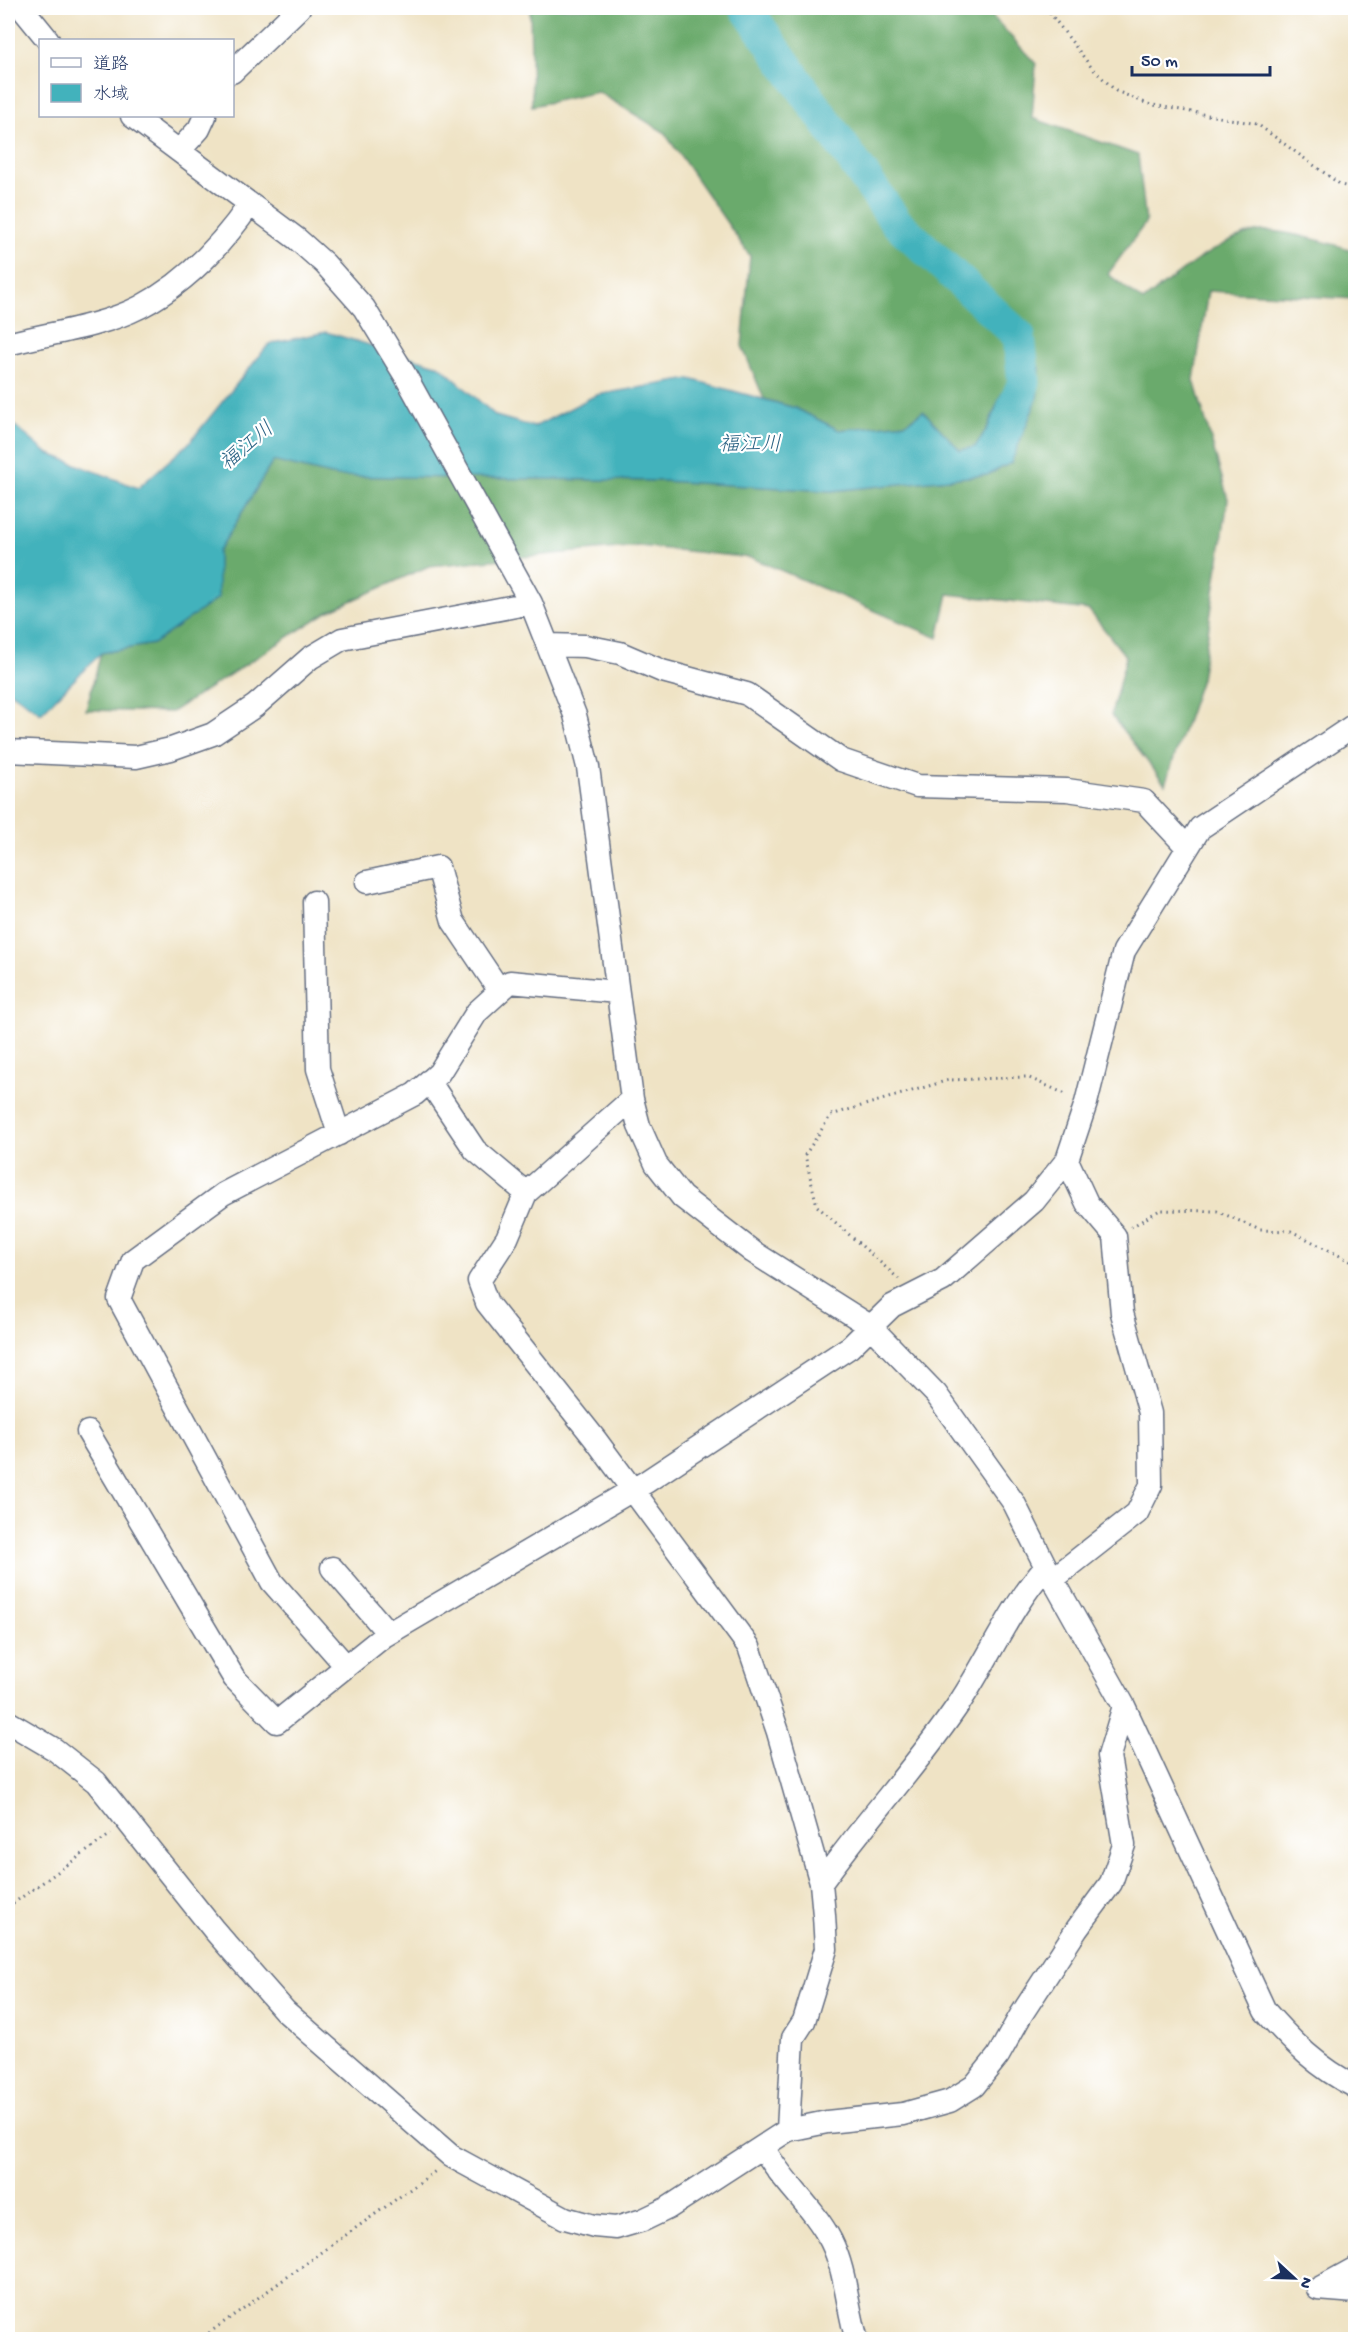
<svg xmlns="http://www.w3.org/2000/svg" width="1363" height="2347" viewBox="0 0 1363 2347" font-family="'Gochi Hand','Klee One',sans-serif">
<rect width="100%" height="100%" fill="#fff"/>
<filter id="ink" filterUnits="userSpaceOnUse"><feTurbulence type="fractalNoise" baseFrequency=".0167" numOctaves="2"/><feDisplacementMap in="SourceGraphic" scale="12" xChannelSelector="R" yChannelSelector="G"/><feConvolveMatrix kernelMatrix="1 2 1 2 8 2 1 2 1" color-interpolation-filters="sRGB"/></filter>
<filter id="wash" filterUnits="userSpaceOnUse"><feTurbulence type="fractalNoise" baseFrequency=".008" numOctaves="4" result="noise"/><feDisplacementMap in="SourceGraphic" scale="24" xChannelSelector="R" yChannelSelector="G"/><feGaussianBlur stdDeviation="1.35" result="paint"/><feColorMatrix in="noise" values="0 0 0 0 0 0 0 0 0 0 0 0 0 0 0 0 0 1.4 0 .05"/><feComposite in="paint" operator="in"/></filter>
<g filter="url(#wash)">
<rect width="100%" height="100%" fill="#efe3c5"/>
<!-- forest -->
<path fill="#6aaa6c" stroke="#426c65" stroke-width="1.5" d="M530,8H985L1036,64L1032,118L1138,155L1146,222L1108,274L1143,301C1173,278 1222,236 1261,231C1278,228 1338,245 1355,251V299L1208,291L1194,380L1228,499L1201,679L1165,784L1111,715L1126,657L1089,610L948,594L938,638L752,558L639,546L429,566L327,612L172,712L86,710L101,653L153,644L217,598L218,552L273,461L336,476L664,481L831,491L987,475L1011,463L1001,395L988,427L975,448L959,450L923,411L906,423L839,430L795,408L764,399L742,346L750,256L664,132L598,92L532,106Z"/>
<!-- water -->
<path fill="#42b2bc" stroke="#2e708d" stroke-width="1.5" d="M326,332L440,366L496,416L534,427L596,395L690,379L795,408L839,430L906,423L923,411L960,450L975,447L988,427L1001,395L1030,357L1040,368L1037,399L1011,463L987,475L831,491L664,481L336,476L273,461L218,552V598L153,644L101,653L41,713L8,690V420L47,453L138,488L189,443L269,344Z"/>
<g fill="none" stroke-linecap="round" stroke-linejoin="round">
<!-- river -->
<path stroke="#42b2bc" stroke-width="33" d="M746,8L896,222L1019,336L1024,382L1013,409"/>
</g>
</g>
<g filter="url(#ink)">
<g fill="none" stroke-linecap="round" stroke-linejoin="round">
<!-- minor casing -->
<g stroke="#656e82" stroke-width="25">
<path id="minor" d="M22,8L48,40
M232,72L299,8
M132,116L297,239L325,264L364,308L405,375L531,603L575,715L588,767L632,1099L639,1126L656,1164L682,1197L753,1252L870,1326L936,1394L1014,1503L1046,1567L1124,1706L1265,2011C1292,2042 1318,2068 1356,2087
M179,151L199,129L205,116
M8,344C50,333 101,327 140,307C186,283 221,246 250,204
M548,645L585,646L620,653L662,671L747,694L841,760L917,786L1067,790L1144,801L1187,847
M8,751L136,757L171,749L213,734L255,706L310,658L342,639L531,603
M367,882L438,867L453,921L500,991
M314,902L318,1069L339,1134
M429,1081L475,1150L526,1193
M632,1099L526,1193L507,1238L479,1281L487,1303L595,1439L749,1647L778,1732L821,1883L824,1915L826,1949L804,2021L793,2038L788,2130
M88,1432L234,1678L277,1722L384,1636L646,1482L850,1347L892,1306L943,1280L1034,1201L1067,1160L1086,1103L1124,951L1200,828L1356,724
M332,1568L388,1633
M1053,1579L1137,1513L1151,1485L1150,1413L1122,1313L1115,1236L1087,1203L1067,1160
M346,1666L272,1582L119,1299L133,1260L223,1194L415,1094L439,1073L477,1012L510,982L617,992
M8,1722L54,1749L96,1782L214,1930L285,2011L451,2156L565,2218L594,2226L616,2228L643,2220L668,2208L788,2130L827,2122L903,2114L950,2101L974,2086L998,2056L1021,2015L1077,1929L1111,1883L1124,1845L1109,1756L1124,1706
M821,1883C865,1821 918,1765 960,1702C990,1657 1010,1607 1046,1567
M763,2147C781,2181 813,2206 831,2241C846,2271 847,2307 857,2340
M1356,2268L1318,2289L1356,2292"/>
</g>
<!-- path -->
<path stroke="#656e82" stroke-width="3" stroke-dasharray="1.5 4.5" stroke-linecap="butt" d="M1046,8L1092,68L1116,91L1148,104L1257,124L1341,185L1356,189
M1131,1227L1160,1210L1217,1211L1260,1230L1291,1231L1356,1264
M899,1279L817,1206L805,1155L831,1115L949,1080L1027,1077L1068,1095
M8,1907L111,1834
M199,2340L437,2170"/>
<!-- minor -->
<use href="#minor" stroke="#fff" stroke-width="22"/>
</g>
</g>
<g text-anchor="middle" stroke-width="4.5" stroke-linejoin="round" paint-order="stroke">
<!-- water labels -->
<g font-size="21" font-style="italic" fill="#2b6384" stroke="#fff">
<text x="750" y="450">福江川</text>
<text transform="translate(246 445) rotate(-40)" y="7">福江川</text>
</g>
</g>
<!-- margin -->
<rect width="1363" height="2347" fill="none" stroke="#fff" stroke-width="30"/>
<!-- legend -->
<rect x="39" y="39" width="195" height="78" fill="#ffffff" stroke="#a4acbf" stroke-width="1.5"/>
<rect x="51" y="58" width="30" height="9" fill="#ffffff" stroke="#a4acbf" stroke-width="1.5"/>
<text x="93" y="69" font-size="18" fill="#1b2f5e">道路</text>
<rect x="51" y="84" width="30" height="18" fill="#42b2bc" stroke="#a4acbf" stroke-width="1.5"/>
<text x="93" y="99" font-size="18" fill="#1b2f5e">水域</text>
<!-- north arrow -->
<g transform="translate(1294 2278) rotate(112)" stroke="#ffffff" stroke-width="4.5" paint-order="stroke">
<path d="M0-4.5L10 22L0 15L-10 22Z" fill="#1b2f5e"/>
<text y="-9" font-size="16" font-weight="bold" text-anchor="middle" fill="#1b2f5e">N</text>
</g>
<!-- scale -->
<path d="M1132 66v9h138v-9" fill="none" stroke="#1b2f5e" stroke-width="3"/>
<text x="1141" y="66" font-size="18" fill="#1b2f5e" stroke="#ffffff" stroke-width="4.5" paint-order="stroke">50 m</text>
</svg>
